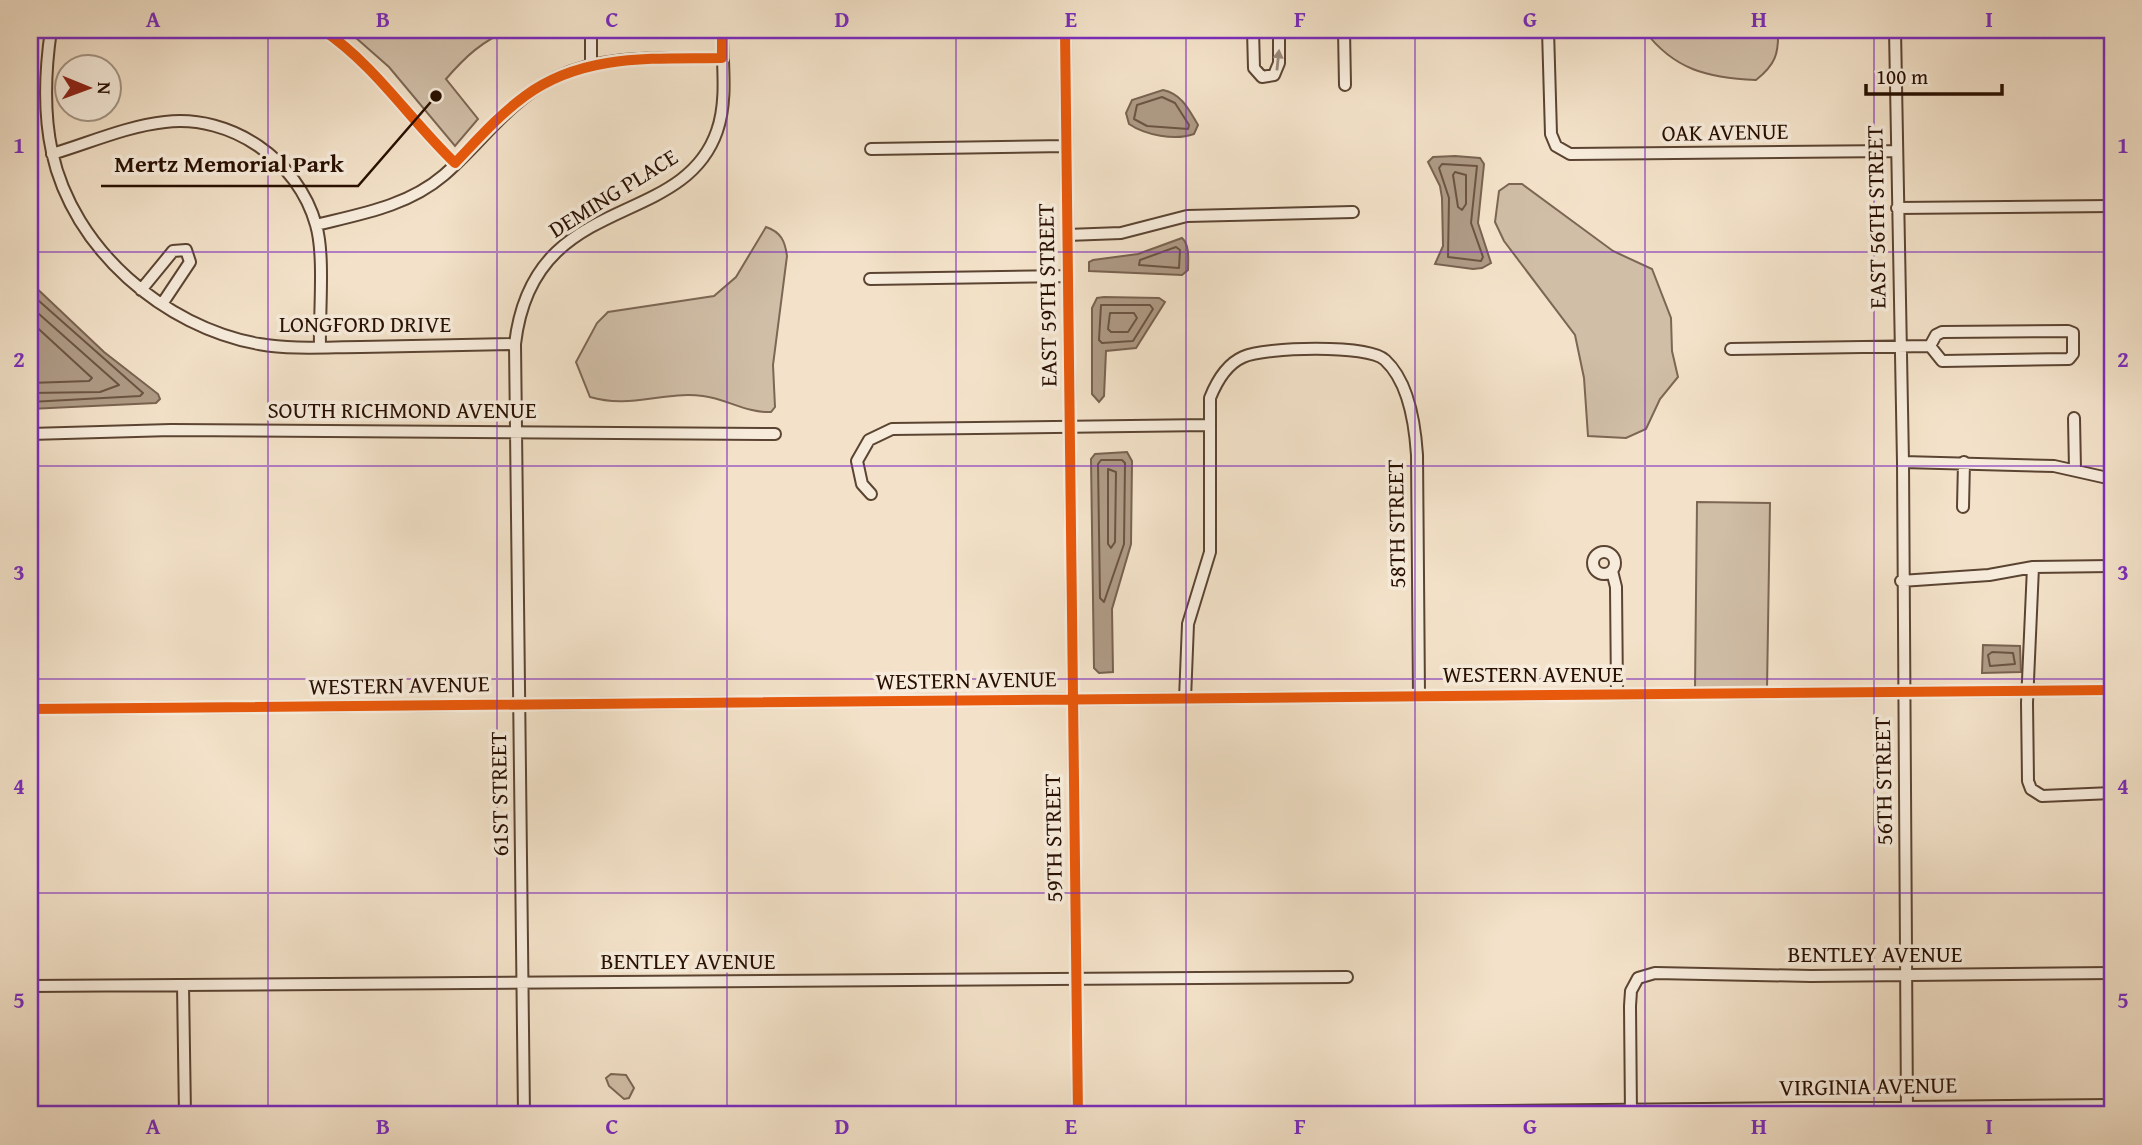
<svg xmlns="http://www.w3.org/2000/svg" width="2142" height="1145" viewBox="0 0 2142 1145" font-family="'Gentium Book Plus',serif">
<rect width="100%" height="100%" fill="#f3e2c9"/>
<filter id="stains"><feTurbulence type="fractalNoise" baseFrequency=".00286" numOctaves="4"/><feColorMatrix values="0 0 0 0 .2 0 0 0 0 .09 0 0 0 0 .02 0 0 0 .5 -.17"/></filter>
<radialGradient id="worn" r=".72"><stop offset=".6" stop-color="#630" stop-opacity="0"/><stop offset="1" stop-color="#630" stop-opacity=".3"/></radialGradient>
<!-- green -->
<path fill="#d0bea7" stroke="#7c6654" stroke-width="2" d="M347,30H509C482,41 465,57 446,79L478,119L455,146L389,67Z
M1644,30H1778C1779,54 1775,65 1756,80C1708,78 1674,70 1644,30Z
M1509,184H1522L1613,251L1652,269L1671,318L1672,351L1678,377L1660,399L1646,429L1626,438L1588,436L1584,378L1575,335L1504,241L1495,222L1499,191Z
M766,227C781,232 785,241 787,256L773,365L775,407L771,412C746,413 727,399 703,396C663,391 630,409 590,397L576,362L597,323L608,312L714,296L736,277Z
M1697,502L1770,503L1767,689L1695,688Z
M611,1074L626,1075L634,1088L629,1098L624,1099L609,1086L606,1078Z"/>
<!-- water -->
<path fill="#ae9a85" stroke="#786250" stroke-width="2" d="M1163,90C1182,94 1189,110 1198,125L1194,134C1175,141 1145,135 1129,124L1126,113L1132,100Z
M1455,156L1480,158L1484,164L1478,223L1491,263L1482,268L1473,269L1435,264L1443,246L1442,198L1440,186L1428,162L1433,157Z
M1182,238C1190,245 1188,260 1188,270L1182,275L1089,271V262L1093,260L1138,254Z
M30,282L104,352L158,394L160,399L156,403L30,409Z
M1104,297L1159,298L1165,302L1136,348L1106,351L1104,396L1099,402L1092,394V308L1097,298Z
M1127,452L1132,461L1131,544L1112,609L1113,672L1099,673L1094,668L1091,459L1095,454Z
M1983,645L2020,646L2021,672L1982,673Z"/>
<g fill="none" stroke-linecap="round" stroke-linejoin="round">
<!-- shore -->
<path stroke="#6b5442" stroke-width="2" d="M1162,97L1175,103L1189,125L1188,129L1147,126L1134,119L1137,105Z
M1442,164L1477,166L1471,223L1483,257L1481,261L1448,257L1449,198L1439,168Z
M1455,172L1466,175V204L1462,210L1458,207L1453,175Z
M1176,247L1180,250L1179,268L1139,265L1140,260Z
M30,293L143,393L140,396L30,402
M1101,305H1150L1153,309L1133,341L1102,343L1099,340Z
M30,306L119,385L100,392L30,393
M1110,313H1134L1137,318L1128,332H1111L1108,329Z
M30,321L92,378L89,381L30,383
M1101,460H1122L1125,463L1124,544L1104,602L1100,598L1098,464Z
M1108,469L1116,472L1115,542L1111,548L1108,544Z
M1992,652L2013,653L2015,664L1990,666L1988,655Z"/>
<!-- minor casing -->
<g stroke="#5b4432" stroke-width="14">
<path id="minor" d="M51,30C45,71 43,111 52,152C73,249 164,327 259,344C293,350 327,347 361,347C412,346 464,345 515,344
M323,30C376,66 409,119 455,163
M591,30V65
M1065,30L1078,1115
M1253,30L1254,68L1262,77L1274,75L1279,63V30
M1344,30L1345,85
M1548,30L1551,134L1556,146L1570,154L1896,151
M1895,30L1903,462L1907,1115
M871,149L1066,146
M52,154C89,143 127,126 165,122C231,114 298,160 316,225C325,255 319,314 320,347
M1897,208L2112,206
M316,225C361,214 408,206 444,175C482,142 508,101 555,78C607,53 666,59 722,58
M1067,235L1121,233L1187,216L1353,212
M870,279L1068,276
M141,290L173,251L186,250L190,262L162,304
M1731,349L1930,346L1942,361L2069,359L2073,354V333L2068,331L1942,332L1936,335L1930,346
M2074,418L2075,470
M30,434L171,430L775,434
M1903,462L2054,466L2112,479
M871,494L862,484L857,461L869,440L892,429L1207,425
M1963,507L1964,462
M1593 563a11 11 0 1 1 22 0a11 11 0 1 1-22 0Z
M2033,567L2027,703L2028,781L2031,789L2042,796L2112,793
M1612,571L1616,587L1617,694
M1901,581L1989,575L2033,567L2112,566
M1185,699L1188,624L1210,552V398C1216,383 1227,364 1243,357C1265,347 1368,344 1385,360C1409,382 1415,424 1417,455L1419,695
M30,709L2112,690
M183,985L185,1115
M30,986L1347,977
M524,1115L515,344C533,189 682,232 717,131C728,100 722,62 722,30
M1078,1115L2112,1105
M1631,1115L1630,1006L1631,991L1638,978L1655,973L1811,976L2112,973"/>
</g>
<!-- minor -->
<use href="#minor" stroke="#f7ecdc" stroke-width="10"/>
<!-- cycleway casing -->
<g stroke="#f7ecdc" stroke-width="15">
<path id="cycleway" d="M323,30C376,66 409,119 455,163C477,140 499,115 525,96C583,53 654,59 722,58V30
M1065,30L1078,1115
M30,709L2112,690"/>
</g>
<!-- cycleway -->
<use href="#cycleway" stroke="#e8590c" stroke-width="10"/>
</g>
<!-- one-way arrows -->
<defs><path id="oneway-solid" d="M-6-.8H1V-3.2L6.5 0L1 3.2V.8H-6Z" transform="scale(1.75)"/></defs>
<use fill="#9a8979" href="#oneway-solid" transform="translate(1278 60) rotate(-84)"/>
<!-- grid -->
<path fill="none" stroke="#7b2cbf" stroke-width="2" stroke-opacity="0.55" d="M268,30V1115M497,30V1115M727,30V1115M956,30V1115M1186,30V1115M1415,30V1115M1645,30V1115M1874,30V1115M30,252H2112M30,466H2112M30,679H2112M30,893H2112"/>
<g text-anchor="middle" stroke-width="7" stroke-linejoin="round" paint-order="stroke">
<!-- street labels -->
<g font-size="23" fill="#280f00" stroke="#f7ecdc">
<text transform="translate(1725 132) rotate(-1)" y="8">OAK AVENUE</text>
<text transform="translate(613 193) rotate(-32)" y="8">DEMING PLACE</text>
<text transform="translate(1876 217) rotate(-91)" y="8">EAST 56TH STREET</text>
<text transform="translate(1047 295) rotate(-91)" y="8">EAST 59TH STREET</text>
<text x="365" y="332">LONGFORD DRIVE</text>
<text x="402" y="418">SOUTH RICHMOND AVENUE</text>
<text transform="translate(1396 524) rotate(-91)" y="8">58TH STREET</text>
<text x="1533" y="682">WESTERN AVENUE</text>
<text transform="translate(966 680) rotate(-1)" y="8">WESTERN AVENUE</text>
<text transform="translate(399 685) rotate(-1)" y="8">WESTERN AVENUE</text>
<text transform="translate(1883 781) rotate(-91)" y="8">56TH STREET</text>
<text transform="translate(499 794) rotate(-91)" y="8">61ST STREET</text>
<text transform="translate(1053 838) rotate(-91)" y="8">59TH STREET</text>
<text x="1875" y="962">BENTLEY AVENUE</text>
<text x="688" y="969">BENTLEY AVENUE</text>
<text transform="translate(1868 1086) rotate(-1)" y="8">VIRGINIA AVENUE</text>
</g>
</g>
<!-- callouts -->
<path fill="none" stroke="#280f00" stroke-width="2.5" d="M436 96L358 186H101"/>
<circle fill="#280f00" stroke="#f7ecdc" stroke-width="2.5" cx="436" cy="96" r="7"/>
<g font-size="24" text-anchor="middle" font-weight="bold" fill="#280f00" stroke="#f7ecdc" stroke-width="7" stroke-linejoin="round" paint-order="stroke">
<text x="229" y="172">Mertz Memorial Park</text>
</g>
<!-- margin -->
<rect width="2142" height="1145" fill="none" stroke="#f3e2c9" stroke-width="77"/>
<!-- north arrow -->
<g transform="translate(88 88) rotate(91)"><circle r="33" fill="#f7ecdc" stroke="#a49484" stroke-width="2"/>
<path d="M0-5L12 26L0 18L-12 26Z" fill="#8f2418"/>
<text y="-10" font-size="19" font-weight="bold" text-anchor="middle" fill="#280f00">N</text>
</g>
<!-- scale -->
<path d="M1866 84v10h136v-10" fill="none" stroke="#280f00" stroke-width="3.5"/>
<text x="1876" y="84" font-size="21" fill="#280f00" stroke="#f7ecdc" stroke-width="5" paint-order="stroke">100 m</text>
<rect x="38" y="38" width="2066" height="1068" fill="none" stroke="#7b2cbf" stroke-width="2.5"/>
<g font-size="23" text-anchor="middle" font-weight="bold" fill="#7b2cbf">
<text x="153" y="27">A</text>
<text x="383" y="27">B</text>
<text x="612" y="27">C</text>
<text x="842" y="27">D</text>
<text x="1071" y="27">E</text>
<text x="1300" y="27">F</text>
<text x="1530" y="27">G</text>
<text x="1759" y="27">H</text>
<text x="1989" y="27">I</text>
<text x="19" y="153">1</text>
<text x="2123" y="153">1</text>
<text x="19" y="367">2</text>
<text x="2123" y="367">2</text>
<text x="19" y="580">3</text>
<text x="2123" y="580">3</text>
<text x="19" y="794">4</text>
<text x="2123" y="794">4</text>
<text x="19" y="1008">5</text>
<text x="2123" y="1008">5</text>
<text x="153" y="1134">A</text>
<text x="383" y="1134">B</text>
<text x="612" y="1134">C</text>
<text x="842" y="1134">D</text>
<text x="1071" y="1134">E</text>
<text x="1300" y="1134">F</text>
<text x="1530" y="1134">G</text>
<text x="1759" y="1134">H</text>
<text x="1989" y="1134">I</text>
</g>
<rect width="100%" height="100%" filter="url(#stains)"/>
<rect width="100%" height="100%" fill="url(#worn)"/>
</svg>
